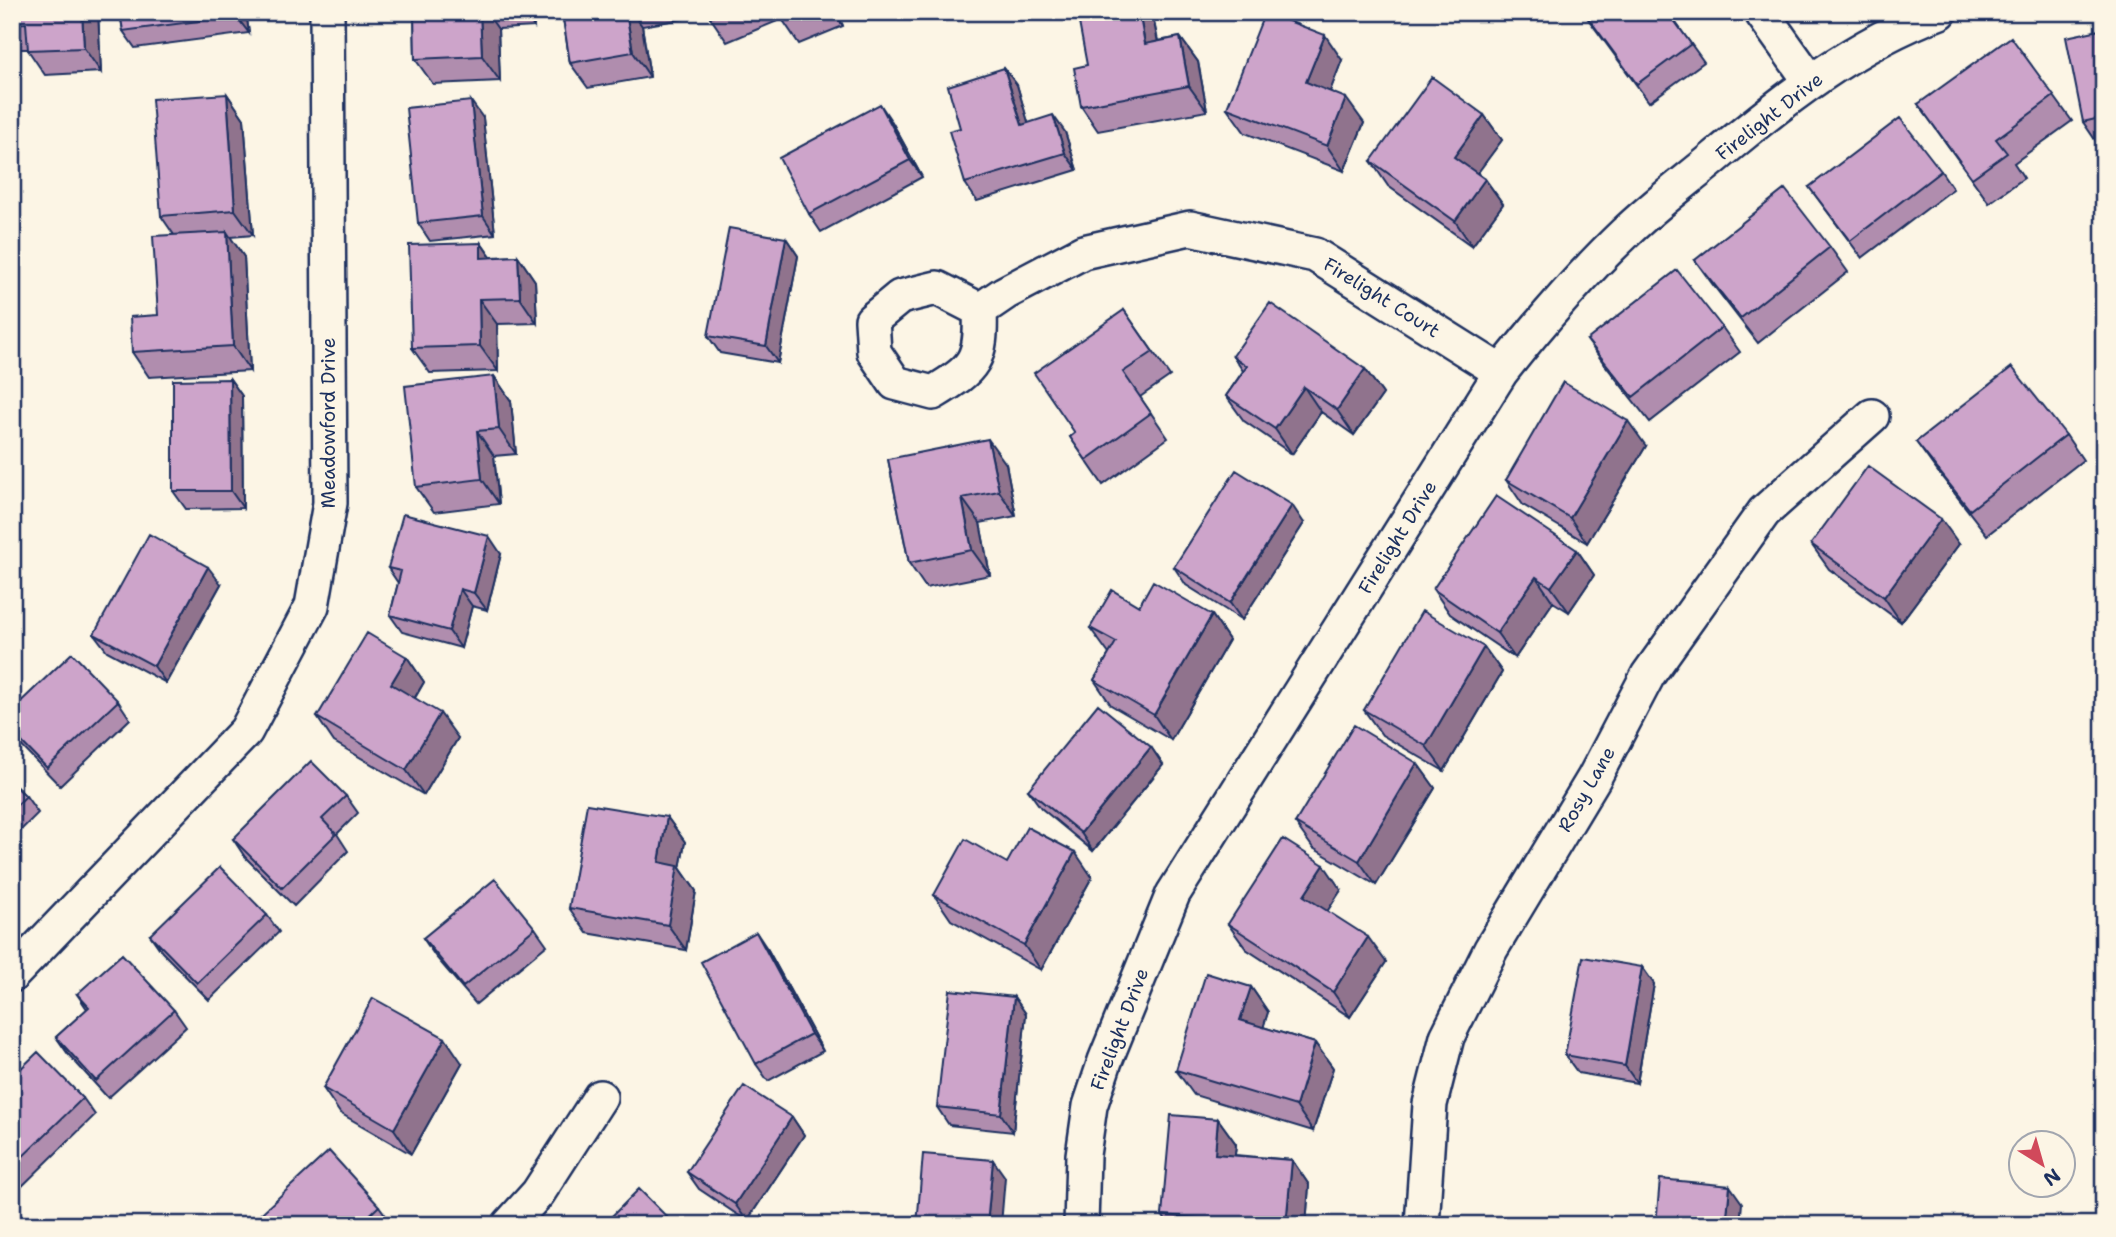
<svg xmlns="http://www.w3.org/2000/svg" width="2116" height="1237" viewBox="0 0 2116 1237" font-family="'Shantell Sans',sans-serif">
<rect width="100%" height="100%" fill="#fcf5e5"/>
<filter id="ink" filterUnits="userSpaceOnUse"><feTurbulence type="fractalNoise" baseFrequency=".0143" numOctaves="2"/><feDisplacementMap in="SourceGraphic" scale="14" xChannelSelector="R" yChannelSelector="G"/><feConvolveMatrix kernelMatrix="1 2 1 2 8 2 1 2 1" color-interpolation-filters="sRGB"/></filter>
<g filter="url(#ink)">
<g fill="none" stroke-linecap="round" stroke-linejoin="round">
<!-- street casing -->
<g stroke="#1b2f5e" stroke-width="38">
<path id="street" d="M1761,12L1811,82
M980,310L937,288L900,297L872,320L874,352L895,383L933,393C975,368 982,360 980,310L1005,293L1083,252L1190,228L1315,255L1501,372
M12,975L246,731L312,606L330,503L327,12
M509,1225L538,1193L600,1097
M1081,1225L1083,1155L1090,1106L1105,1061L1173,894L1501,372C1539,324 1580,276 1624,234C1652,207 1684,183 1714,158C1783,100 1854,44 1940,12
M1422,1225L1430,1104L1447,1037L1491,949L1594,778L1648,675L1764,512L1872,416"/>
</g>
<!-- street -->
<use href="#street" stroke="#fcf5e5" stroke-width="33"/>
</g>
<!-- wall -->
<path fill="#b08dae" stroke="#1b2f5e" stroke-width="2" d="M12,12H98L101,72L45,75L28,50V49H12Z
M120,12H246L249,33L135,48L123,31Z
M414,12H533L534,27L498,29L500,81L433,84L415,59Z
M562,12H682L683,19L642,26L650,77L588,88L570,63Z
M708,12H837L843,26L799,44L782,19L727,42L710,17Z
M1583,12H1668L1704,62L1649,102Z
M1153,17L1158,41L1180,37L1198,62L1207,111L1098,131L1081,106L1087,65Z
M2104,29V146L2100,147L2083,122Z
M1342,60L1330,91L1364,123L1344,171L1245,133L1227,108Z
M1004,68L1017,85L1028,123L1065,132L1077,170L977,201L965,183L960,128Z
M227,94L244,119L253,235L230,237L244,257L250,371L149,377L132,352L158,315L174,235L161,216Z
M2054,96L2072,121L2014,163L2024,178L1989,203L1918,104Z
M1484,115L1502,140L1477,173L1485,179L1503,204L1472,246L1388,186L1371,161Z
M483,118L495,234L430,241L418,223Z
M892,122L922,177L821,232L809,214Z
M1941,171L1953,189L1862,258L1809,187Z
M786,238L798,256L778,363L720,353L708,336Z
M481,243L491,257L518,256L535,281L537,323L497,324L498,371L430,373L412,348Z
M1830,247L1848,272L1758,343L1713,285L1695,260Z
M1124,310L1170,376L1140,397L1168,438L1103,485L1070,437L1075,433Z
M1722,327L1740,352L1650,422L1605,365L1587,340Z
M1233,356L1365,369L1383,394L1354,435L1321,412L1292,454L1244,421L1226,396L1243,371Z
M494,376L511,401L516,454L494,456L499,504L434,512L416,487Z
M230,379L242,396L243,508L186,509L173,491Z
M2066,435L2083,460L1987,535L1934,467L1916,442Z
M1646,446L1587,543L1523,505L1506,480Z
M888,459L1006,464L1016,516L980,523L990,575L926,588L909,563Z
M1304,523L1242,620L1186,585L1174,567Z
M1811,544H1959L1901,622L1829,569Z
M1577,550L1594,575L1569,612L1553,602L1515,658L1450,614L1433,589Z
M501,554L487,610L472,606L461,648L402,632L390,615L398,583L388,568Z
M221,584L166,683L107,651L94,634Z
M1139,606L1212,615L1229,640L1171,740L1111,705L1094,680L1109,654L1090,628Z
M1484,647L1502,672L1444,771L1382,735L1364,710Z
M407,657L424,682L415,698L458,738L424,795L334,742L317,717Z
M118,701L130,719L60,786L12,736V710Z
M1151,747L1163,765L1093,851L1041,808L1028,790Z
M1417,763L1435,788L1376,885L1313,848L1295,823Z
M12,783L26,796L38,813L12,839Z
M346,796L358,813L337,834L348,851L294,906L245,857L233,839Z
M667,817L685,842L680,868L696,891L686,950L587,933L569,908Z
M1007,863L1092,877L1041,970L951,920L934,895Z
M1341,890L1327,911L1386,962L1350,1017L1246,949L1228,924Z
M267,915L279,932L209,1000L162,952L150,935Z
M535,928L547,945L476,1004L435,956L423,938Z
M768,950L823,1051L768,1081L756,1064Z
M1642,967L1654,984L1637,1083L1578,1073L1565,1055Z
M1251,987L1268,1012L1263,1027L1315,1043L1333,1068L1313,1131L1194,1095L1176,1070Z
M77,994L174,1010L186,1027L108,1098L68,1054L56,1037L87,1009Z
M1014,997L1026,1014L1013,1132L949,1125L937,1107Z
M462,1063L411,1154L340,1113L323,1088Z
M12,1077L83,1098L95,1115L13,1195L12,1194Z
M792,1117L804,1135L747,1221L699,1189L687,1172Z
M1218,1119L1236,1144L1235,1155L1292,1160L1309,1185L1306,1225H1169L1162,1215Z
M379,1206L392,1224L390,1225H256L253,1221Z"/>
<!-- shaded-wall -->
<path fill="#90738d" stroke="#1b2f5e" stroke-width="2" d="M82,12H98L101,72L84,48Z
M236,12H246L249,33L236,16Z
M480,12H486L498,29L500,81L482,56Z
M523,12H533L534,27Z
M626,12H632L642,26L650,77L633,52Z
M833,12H837L843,26Z
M1139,12H1150L1153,17L1163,69L1145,44Z
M1325,35L1342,60L1324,107L1306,82Z
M1180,37L1198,62L1207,111L1189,86Z
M1004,68L1017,85L1034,142L1022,125Z
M227,94L244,119L253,235L235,210Z
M1346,98L1364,123L1344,171L1327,146Z
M471,101L483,118L495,234L483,216Z
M880,104L892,122L922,177L910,160Z
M1053,115L1065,132L1077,170L1065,153Z
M1484,115L1502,140L1471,182L1454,157Z
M1485,179L1503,204L1472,246L1455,221Z
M227,232L244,257L250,371L233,346Z
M786,238L798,256L778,363L766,346Z
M481,243L498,268L481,258Z
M518,256L535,281L537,323L520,298Z
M479,299L497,324L498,371L480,346Z
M1365,369L1383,394L1354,435L1337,410Z
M494,376L511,401L516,454L499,429Z
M230,379L242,396L243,508L231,491Z
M1304,387L1321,412L1292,454L1275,429Z
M1628,421L1646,446L1587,543L1570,518Z
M477,431L494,456L499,504L482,479Z
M988,439L1006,464L1016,516L999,491Z
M962,498L980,523L990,575L972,550Z
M1292,505L1304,523L1242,620L1230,603Z
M1941,519L1959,544L1901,622L1884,597Z
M489,536L501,554L487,610L474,593Z
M1577,550L1594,575L1569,612L1551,587Z
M208,567L221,584L166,683L154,666Z
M1536,577L1553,602L1515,658L1497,633Z
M460,589L472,606L461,648L449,631Z
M1212,615L1229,640L1171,740L1154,715Z
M1484,647L1502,672L1444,771L1426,746Z
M407,657L424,682L408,709L391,684Z
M440,713L458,738L424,795L406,770Z
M1151,747L1163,765L1093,851L1081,833Z
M1417,763L1435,788L1376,885L1359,861Z
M667,817L685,842L680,868L696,891L686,950L668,925L659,862Z
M1075,852L1092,877L1041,970L1024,945Z
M1324,865L1341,890L1321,921L1304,896Z
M756,932L768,950L823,1051L811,1034Z
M1368,937L1386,962L1350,1017L1333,992Z
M1642,967L1654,984L1637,1083L1625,1066Z
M1251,987L1268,1012L1258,1045L1240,1020Z
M1014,997L1026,1014L1013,1132L1001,1114Z
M445,1038L462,1063L411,1154L394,1129Z
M1315,1043L1333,1068L1313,1131L1296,1106Z
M792,1117L804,1135L747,1221L735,1204Z
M1218,1119L1236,1144L1232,1179L1215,1154Z
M993,1160L1005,1177L1001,1225H987Z
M1292,1160L1309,1185L1306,1225H1286Z
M1730,1186L1742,1203L1740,1225H1726Z"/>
<!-- building -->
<path fill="#cda4ca" stroke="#1b2f5e" stroke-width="2" d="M12,12H82L84,48L28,50L26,23L12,24Z
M120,12H236V16L123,31Z
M414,12H480L482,56L415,59Z
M562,12H626L633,52L570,63Z
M708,12H721L710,17Z
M779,12H799L782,19Z
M1077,12H1139L1145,44L1180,37L1189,86L1081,106L1074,68L1087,65Z
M1265,12L1325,35L1306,82L1346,98L1327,146L1227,108Z
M1584,12H1668L1691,44L1637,84Z
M2104,29V117L2083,122L2066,37Z
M2011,37L2054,96L1996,139L2007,153L1972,178L1918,104Z
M1004,68L1022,125L1053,115L1065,153L965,183L949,131L960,128L948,86Z
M1432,77L1484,115L1454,157L1485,179L1455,221L1371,161Z
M227,94L235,210L161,216L152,99Z
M471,101L483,216L418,223L406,108Z
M880,104L910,160L809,214L779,158Z
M1900,118L1941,171L1850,241L1809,187Z
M1785,189L1830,247L1741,318L1695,260Z
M729,228L786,238L766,346L708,336Z
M227,232L233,346L132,352L130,317L158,315L153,236Z
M481,243V258L518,256L520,298L479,299L480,346L412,348L409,245Z
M1677,270L1722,327L1633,397L1587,340Z
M1270,303L1365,369L1337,410L1304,387L1275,429L1226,396L1247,366L1233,356Z
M1124,310L1153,352L1123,372L1151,413L1086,460L1070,437L1075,433L1034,373Z
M2012,367L2066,435L1970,510L1916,442Z
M494,376L499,429L477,431L482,479L416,487L405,386Z
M230,379L231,491H173V380Z
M1563,382L1628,421L1570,518L1506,480Z
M988,439L999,491L962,498L972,550L909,563L888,459Z
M1868,466L1941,519L1884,597L1811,544Z
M1236,470L1292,505L1230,603L1174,567Z
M1496,496L1577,550L1551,587L1536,577L1497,633L1433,589Z
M403,514L489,536L474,593L460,589L449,631L390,615L401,571L388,568Z
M149,534L208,567L154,666L94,634Z
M1153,581L1212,615L1154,715L1094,680L1116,642L1090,628L1112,590L1139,606Z
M1422,611L1484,647L1426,746L1364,710Z
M367,633L407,657L391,684L440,713L406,770L317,717Z
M72,653L118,701L47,768L12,732V710Z
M1098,704L1151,747L1081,833L1028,790Z
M1354,725L1417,763L1359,861L1295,823Z
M311,761L346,796L322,819L336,834L282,888L233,839Z
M12,783L26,796L12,810Z
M587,804L667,817L659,862L678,866L668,925L569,908Z
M1027,827L1075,852L1024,945L934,895L965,839L1007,863Z
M1283,839L1324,865L1304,896L1368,937L1333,992L1228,924Z
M220,867L267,915L197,983L150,935Z
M495,879L535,928L463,987L423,938Z
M756,932L811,1034L756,1064L701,962Z
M122,954L174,1010L96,1081L56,1037L89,1007L77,994Z
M1583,957L1642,967L1625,1066L1565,1055Z
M1206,973L1251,987L1240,1020L1315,1043L1296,1106L1176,1070Z
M950,990L1014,997L1001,1114L937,1107Z
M373,998L445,1038L394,1129L323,1088Z
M38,1052L83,1098L12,1167V1077Z
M744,1086L792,1117L735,1204L687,1172Z
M1171,1115L1218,1119L1215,1154L1292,1160L1286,1225L1162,1215Z
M329,1151L379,1206L359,1225H256L253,1221Z
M923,1154L993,1160L987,1225H917Z
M1660,1179L1730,1186L1726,1225H1656Z
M639,1189L675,1225H603Z"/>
</g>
<g text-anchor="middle" stroke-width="5" stroke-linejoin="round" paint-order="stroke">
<!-- street labels -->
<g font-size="19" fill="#1b2f5e" stroke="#fcf5e5">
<text transform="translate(1769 116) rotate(-38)" y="7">Firelight Drive</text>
<text transform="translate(1382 297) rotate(32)" y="7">Firelight Court</text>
<text transform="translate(328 423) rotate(-90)" y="7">Meadowford Drive</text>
<text transform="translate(1397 537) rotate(-58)" y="7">Firelight Drive</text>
<text transform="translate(1586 789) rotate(-60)" y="7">Rosy Lane</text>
<text transform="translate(1119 1029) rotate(-69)" y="7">Firelight Drive</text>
</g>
</g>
<!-- margin -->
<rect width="2116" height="1237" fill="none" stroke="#fcf5e5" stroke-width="42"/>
<rect x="21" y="21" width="2074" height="1195" fill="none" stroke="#1b2f5e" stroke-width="2.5" filter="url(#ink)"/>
<!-- north arrow -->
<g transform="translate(2042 1164) rotate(143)"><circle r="33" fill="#fcf5e5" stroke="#a2a6af" stroke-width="2"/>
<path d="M0-5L12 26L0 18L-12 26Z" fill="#d1495b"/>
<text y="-10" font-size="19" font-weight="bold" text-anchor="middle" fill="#1b2f5e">N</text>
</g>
</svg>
